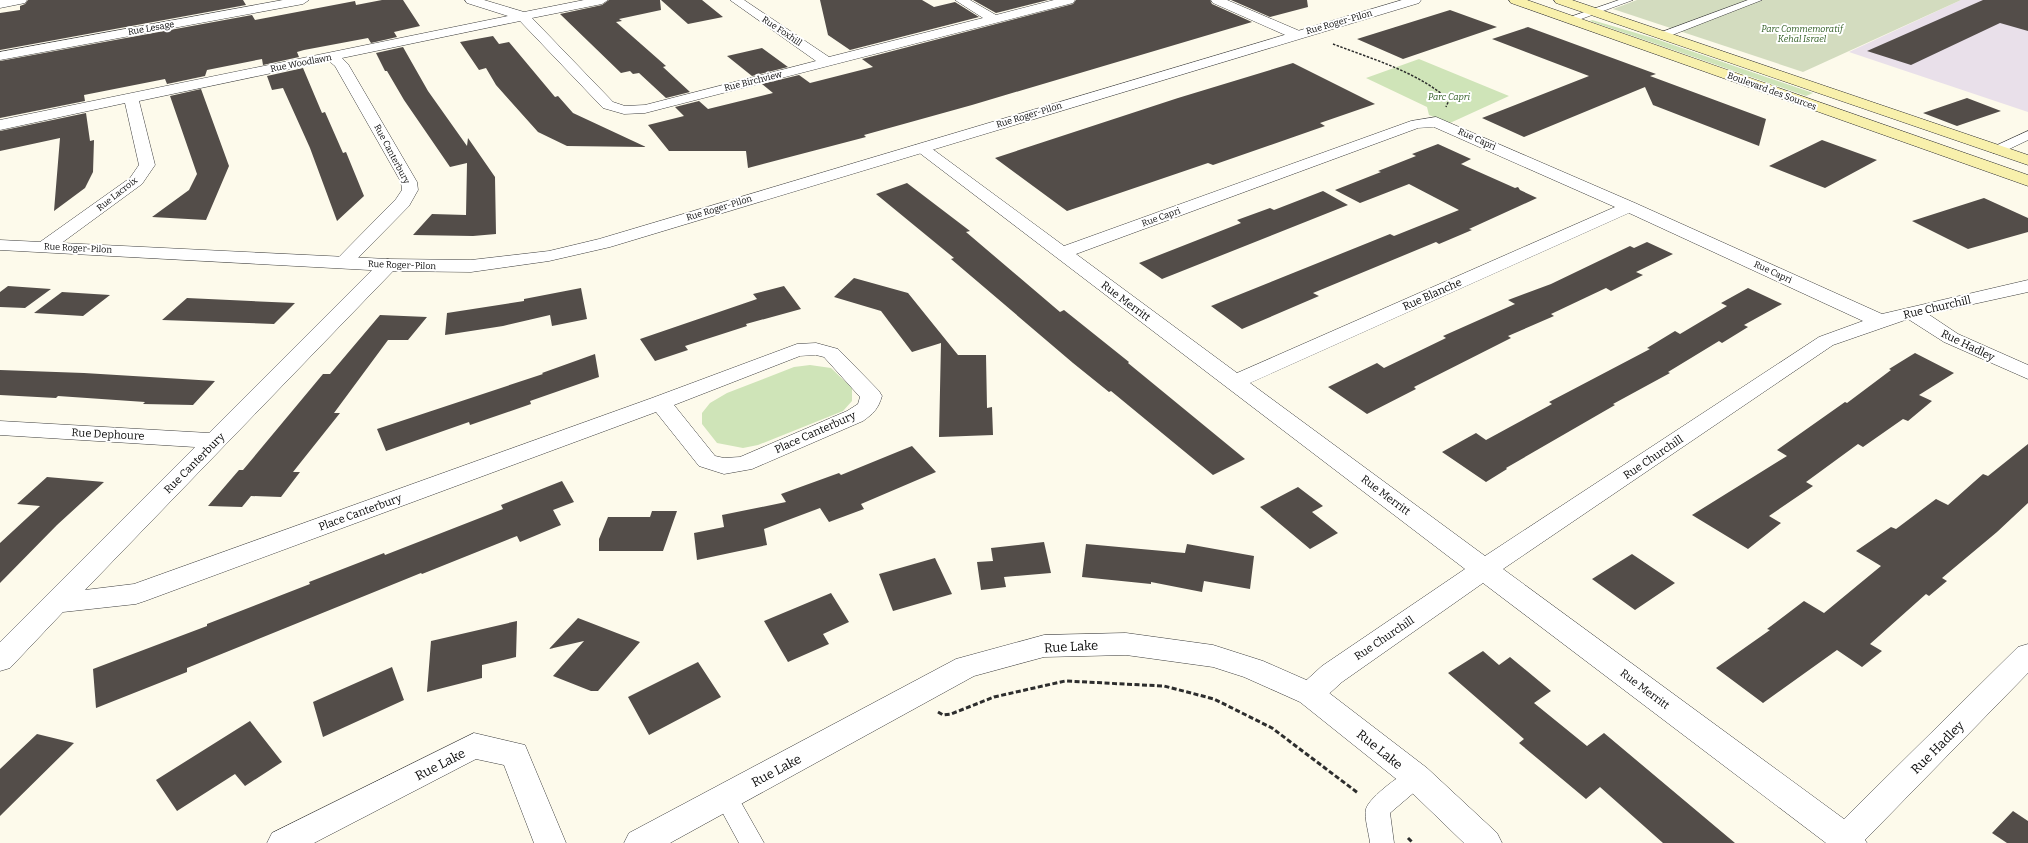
<svg xmlns="http://www.w3.org/2000/svg" width="2028" height="843" viewBox="0 0 2028 843" font-family="Bitter,serif">
<rect width="100%" height="100%" fill="#fdfaeb"/>
<!-- industrial -->
<path fill="#e9e0ea" d="M1961,0H2028V112L1849,52Z"/>
<!-- green -->
<path fill="#cfe4b8" d="M1592,20L1653,38L1813,93L1806,96L1590,21Z
M1419,59L1509,96L1450,123L1429,115L1427,107L1366,78Z
M810,365L831,368L852,388V401L843,411L758,445L743,448L717,443L702,424V413L710,403L727,393L794,367Z"/>
<!-- cemetery -->
<path fill="#d3dcbf" d="M1637,0H1961L1803,72L1613,9Z"/>
<!-- building -->
<path fill="#534d49" d="M28,0H243L246,5L0,50V13L20,10V6L25,4Z
M382,0H403L420,26L394,32L397,37L371,43L368,38L304,50L297,52L299,57L263,65L262,59L207,70L205,76L167,84L165,79L84,95L85,101L0,118V61L252,15L255,20L355,1L356,5Z
M609,0H660L661,10L619,19L622,21L616,22L666,66L663,67L690,92L666,98L639,73L633,74L630,71L621,73L560,14L602,5Z
M661,0H702L723,17L688,24Z
M820,0H922L934,7L955,2L979,17L850,50L828,35Z
M973,0H1048L996,13Z
M1076,0H1210L1212,4L1252,22L972,105L864,135L866,137L748,168L746,151H669L648,125L684,116L675,107L699,101L708,109L773,93L762,84L799,75L810,83L873,67L862,59L1073,4Z
M1231,0H1307L1308,7L1270,17Z
M1983,0H2028V31L2000,23L1911,65L1867,51Z
M1450,10L1497,27L1403,59L1357,39Z
M1528,27L1656,74L1650,76L1766,119L1759,146L1653,105L1645,87L1524,137L1482,118L1589,76L1492,39Z
M493,36L499,44L509,42L555,97L558,96L573,113L646,147L567,146L538,132L496,85L486,68L479,70L460,42Z
M403,47L428,91L467,146L468,138L495,177L496,234L473,236L413,235L432,214L466,215L467,163L450,167L404,100L387,71H385L376,53Z
M762,48L788,67L752,76L727,56Z
M1293,63L1375,104L1320,123L1325,126L1213,165L1208,163L1067,211L995,158L1178,98Z
M303,68L322,113L325,112L343,153L346,152L364,196L337,221L310,148L283,88L272,90L267,76Z
M201,89L229,166L206,220L152,217L189,190L197,174L170,96Z
M1967,98L2001,111L1957,126L1923,113Z
M86,113L90,141L94,140L93,172L85,188L54,211L60,138L0,151V131Z
M1822,140L1877,160L1825,188L1769,166Z
M1438,144L1471,159L1461,164L1515,188L1518,187L1520,190L1537,198L1469,229L1472,230L1439,244L1436,242L1313,293L1319,296L1242,329L1211,306L1390,234L1394,236L1459,210L1409,184L1360,203L1335,190L1381,172L1378,171L1416,156L1412,154Z
M907,183L970,231L966,232L1060,312L1064,310L1129,362L1128,363L1245,459L1213,475L1111,391L1109,392L1073,363L951,259L954,258L876,194Z
M1323,191L1348,205L1162,279L1139,263L1241,223L1237,220L1270,208L1274,210Z
M1984,198L2028,218V232L1968,249L1912,221Z
M1647,242L1673,254L1636,272L1643,275L1611,291L1606,288L1551,314L1554,316L1508,336L1511,338L1414,387L1416,389L1367,414L1328,387L1377,363L1384,368L1446,338L1443,336L1515,304L1508,300L1551,284L1630,246L1634,248Z
M854,278L908,293L958,355H986L987,408L992,407L993,435L939,437L941,343L912,352L881,311L834,297Z
M8,286L51,289L25,308L0,307V292Z
M784,286L801,309L746,324L747,326L685,346L688,350L655,361L640,339L757,299L753,294Z
M581,288L587,319L552,326L550,315L503,326L445,335L447,313L524,301V299Z
M1748,288L1782,304L1744,325L1748,327L1722,343L1719,341L1668,372L1670,373L1613,404L1615,405L1506,468L1507,469L1486,482L1442,452L1476,433L1486,440L1552,404L1549,402L1650,349L1647,348L1675,331L1680,334L1727,306L1721,303Z
M62,292L110,295L83,316L34,313Z
M187,298L251,301L295,303L274,324L162,320Z
M380,315L427,317L408,340H388L334,413H340L293,472H300L281,497L251,496L242,507L208,506L239,470H243L323,374H330Z
M1915,353L1954,373L1919,395L1932,401L1908,421L1903,419L1863,447L1858,444L1806,482L1813,486L1769,516L1781,523L1748,549L1692,515L1787,456L1777,450L1845,402L1847,403L1891,370L1889,369Z
M595,354L599,377L530,401L531,404L470,425L469,422L386,451L377,429L543,374L542,373Z
M0,370L84,373L215,381L193,405L143,404L145,402L58,396L56,398L0,395Z
M2028,444V503L1997,532L1942,578L1947,581L1929,596L1926,594L1870,644L1882,651L1862,667L1837,650L1763,703L1716,668L1770,630L1767,629L1804,601L1824,613L1881,566L1856,551L1891,527L1896,529L1936,499L1948,505L1983,474L1988,476Z
M912,446L936,472L861,504L864,509L829,522L820,508L764,529L767,545L697,560L694,533L724,527L722,515L786,502L781,494L839,473L841,475Z
M47,477L104,482L57,525L0,583V543L40,506L17,504Z
M562,481L574,502L553,510L561,525L520,542L517,536L422,574L421,573L187,668V672L96,708L93,669L207,626V624L310,584L309,582L384,553L385,555L503,509L501,505Z
M1298,487L1323,506L1312,512L1338,533L1310,549L1260,507Z
M652,511H677L663,551H599V539L608,517H650Z
M1044,542L1051,573L1004,577L1006,587L981,590L977,562L993,561L991,548Z
M1086,544L1185,553L1187,544L1254,556L1250,589L1204,581L1202,592L1151,582V584L1082,577Z
M1632,554L1675,583L1635,610L1592,579Z
M935,558L952,594L893,611L879,574Z
M831,593L849,622L823,634L829,644L788,662L764,621Z
M578,618L640,642L598,691H591L553,676L584,641L549,649Z
M517,621L516,657L482,665V678L427,692L431,641Z
M1483,651L1499,665L1510,657L1551,691L1534,703L1587,746L1604,733L1735,843H1663L1600,787L1586,799L1519,743L1524,739L1448,673Z
M698,662L721,697L649,735L628,697Z
M392,667L404,700L323,737L313,702Z
M250,721L282,762L245,786L235,774L177,811L156,780Z
M37,734L74,743L0,816V769Z
M2013,811L2028,821V843H2007L1992,833Z"/>
<g fill="none" stroke-linecap="round" stroke-linejoin="round">
<!-- service casing -->
<g stroke="#3e3e3e" stroke-width="1">
<path id="service" d="M1619,0H1633L1573,22L1570,23L1565,20L1567,18Z
M1748,0H1762L1667,37H1659L1658,35L1659,33Z
M2028,131V140L2001,153H1993L1991,150L1993,147Z
M1416,767L1424,770L1428,777L1424,784L1390,813L1394,843H1370C1369,833 1364,818 1366,809C1369,797 1405,771 1416,767Z
M726,786L734,790L764,843H739L714,797L718,790Z"/>
</g>
<!-- minor casing -->
<g stroke="#3e3e3e" stroke-width="1">
<path id="minor" d="M0,0H27L25,3L0,8Z
M283,0H309L303,4L0,60V52Z
M465,0H484L524,12L584,0H608L602,4L532,18L613,102L625,106L645,105L816,61L730,0H744L829,57L983,18L955,0H970L996,15L1054,0H1075L1073,3L645,113L624,114L603,108L520,21L342,58L348,64L417,182L418,190L409,206L350,266L344,268L338,266L335,262L338,258L396,199L402,190L401,182L335,66L329,61L139,101L155,165L142,184L52,250L46,251L40,250L37,246L40,242L130,178L139,165L125,103L0,130V120L508,16L467,3Z
M1211,0H1227L1302,32L1304,35L1302,38H1292L1213,3Z
M1436,117L1635,203L1882,314L2028,280V292L1928,314L1958,334L2028,365V379L1944,342L1908,319L1833,345L1503,569L1844,819L2018,647L2028,644V673L1865,840L1867,843H1826L1483,583L1342,682L1320,702L1310,706L1300,702L1296,694L1300,686L1322,666L1465,569L913,148L915,145H927L1064,246L1411,121ZM1434,127L1615,207L1237,373L1076,254L1418,128ZM1629,213L1863,321L1819,337L1485,556L1250,383Z
M388,259L395,261L397,265L395,269L85,590L134,584L652,398L797,344L816,343L838,349L879,391L882,396C878,409 874,413 863,421L752,469L724,474L699,466L656,412L145,601L136,604L63,612L10,668L0,671V642L195,447L0,435V421L209,433L381,261ZM816,355L824,357L860,397L858,404L847,411L740,457L724,458L715,456L674,405L800,356Z
M474,733L525,745L566,843H534L504,765L476,759L314,843H267L272,833Z"/>
</g>
<!-- tertiary casing -->
<g stroke="#3e3e3e" stroke-width="1">
<path id="tertiary" d="M1402,0H1421L1419,3L610,247L549,261L471,272L388,271L0,250V240L388,259L471,260L549,251L599,239Z
M1126,633L1213,645L1263,661L1320,686L1427,768L1497,833L1502,843H1464L1405,786L1300,702L1244,677L1213,667L1126,655L1044,657L974,676L670,843H624L629,833L956,659L1044,635Z"/>
</g>
<!-- secondary casing -->
<g stroke="#2d2d2d" stroke-width="1">
<path id="secondary" d="M1509,0H1527L2028,175V186L1511,3Z
M1554,0H1572L2028,155V165L1556,3Z"/>
</g>
<!-- path-far1 -->
<path stroke="#2d2d2d" stroke-width="1.5" stroke-dasharray="2.5 1.5" stroke-linecap="butt" d="M1333,44C1372,59 1418,72 1449,100L1446,107"/>
<!-- path -->
<path stroke="#2d2d2d" stroke-width="3" stroke-dasharray="5 2.5" stroke-linecap="butt" d="M938,712L943,715L951,714L994,697L1065,681L1164,686L1214,699L1272,728L1358,793
M1408,838L1413,843"/>
<!-- service -->
<use href="#service" fill="#fff" fill-rule="evenodd"/>
<!-- minor -->
<use href="#minor" fill="#fff" fill-rule="evenodd"/>
<!-- tertiary -->
<use href="#tertiary" fill="#fff" fill-rule="evenodd"/>
<!-- secondary -->
<use href="#secondary" fill="#f8f0ac" fill-rule="evenodd"/>
</g>
<g text-anchor="middle" stroke-width="4" stroke-linejoin="round" paint-order="stroke">
<!-- far-street labels -->
<g font-size="9" fill="#0b0b0b" stroke="#fff">
<text transform="translate(1339 22) rotate(-16)" y="3">Rue Roger-Pilon</text>
<text transform="translate(151 28) rotate(-10)" y="3">Rue Lesage</text>
<text transform="translate(782 31) rotate(34)" y="3">Rue Foxhill</text>
<text transform="translate(301 63) rotate(-11)" y="3">Rue Woodlawn</text>
<text transform="translate(753 81) rotate(-14)" y="3">Rue Birchview</text>
<text transform="translate(1772 91) rotate(20)" y="3">Boulevard des Sources</text>
<text transform="translate(1029 115) rotate(-17)" y="3">Rue Roger-Pilon</text>
<text transform="translate(1477 139) rotate(24)" y="3">Rue Capri</text>
<text transform="translate(392 154) rotate(62)" y="3">Rue Canterbury</text>
<text transform="translate(117 194) rotate(-38)" y="3">Rue Lacroix</text>
<text transform="translate(719 208) rotate(-17)" y="3">Rue Roger-Pilon</text>
<text transform="translate(1161 217) rotate(-20)" y="3">Rue Capri</text>
<text transform="translate(78 248) rotate(3)" y="3">Rue Roger-Pilon</text>
<text transform="translate(402 265) rotate(2)" y="3">Rue Roger-Pilon</text>
<text transform="translate(1773 272) rotate(25)" y="3">Rue Capri</text>
</g>
<!-- far-park labels -->
<g font-size="9" font-style="italic" fill="#2e5c22" stroke="#fff">
<text x="1802" y="32">Parc Commemoratif<tspan x="1802" dy="10">Kehal Israel</tspan></text>
<text x="1449" y="100">Parc Capri</text>
</g>
<!-- street labels -->
<g font-size="11" fill="#0b0b0b" stroke="#fff">
<text transform="translate(1432 294) rotate(-24)" y="4">Rue Blanche</text>
<text transform="translate(1126 301) rotate(37)" y="4">Rue Merritt</text>
<text transform="translate(1937 307) rotate(-13)" y="4">Rue Churchill</text>
<text transform="translate(1968 345) rotate(26)" y="4">Rue Hadley</text>
<text transform="translate(815 432) rotate(-24)" y="4">Place Canterbury</text>
<text transform="translate(108 434) rotate(3)" y="4">Rue Dephoure</text>
<text transform="translate(1653 457) rotate(-34)" y="4">Rue Churchill</text>
<text transform="translate(194 463) rotate(-45)" y="4">Rue Canterbury</text>
<text transform="translate(1386 495) rotate(37)" y="4">Rue Merritt</text>
<text transform="translate(360 512) rotate(-20)" y="4">Place Canterbury</text>
<text transform="translate(1384 638) rotate(-34)" y="4">Rue Churchill</text>
<text transform="translate(1645 689) rotate(37)" y="4">Rue Merritt</text>
</g>
<!-- near-street labels -->
<g font-size="13" fill="#0b0b0b" stroke="#fff">
<text transform="translate(1071 646) rotate(-3)" y="5">Rue Lake</text>
<text transform="translate(1937 747) rotate(-45)" y="5">Rue Hadley</text>
<text transform="translate(1380 749) rotate(39)" y="5">Rue Lake</text>
<text transform="translate(440 764) rotate(-27)" y="5">Rue Lake</text>
<text transform="translate(776 770) rotate(-28)" y="5">Rue Lake</text>
</g>
</g>
</svg>
